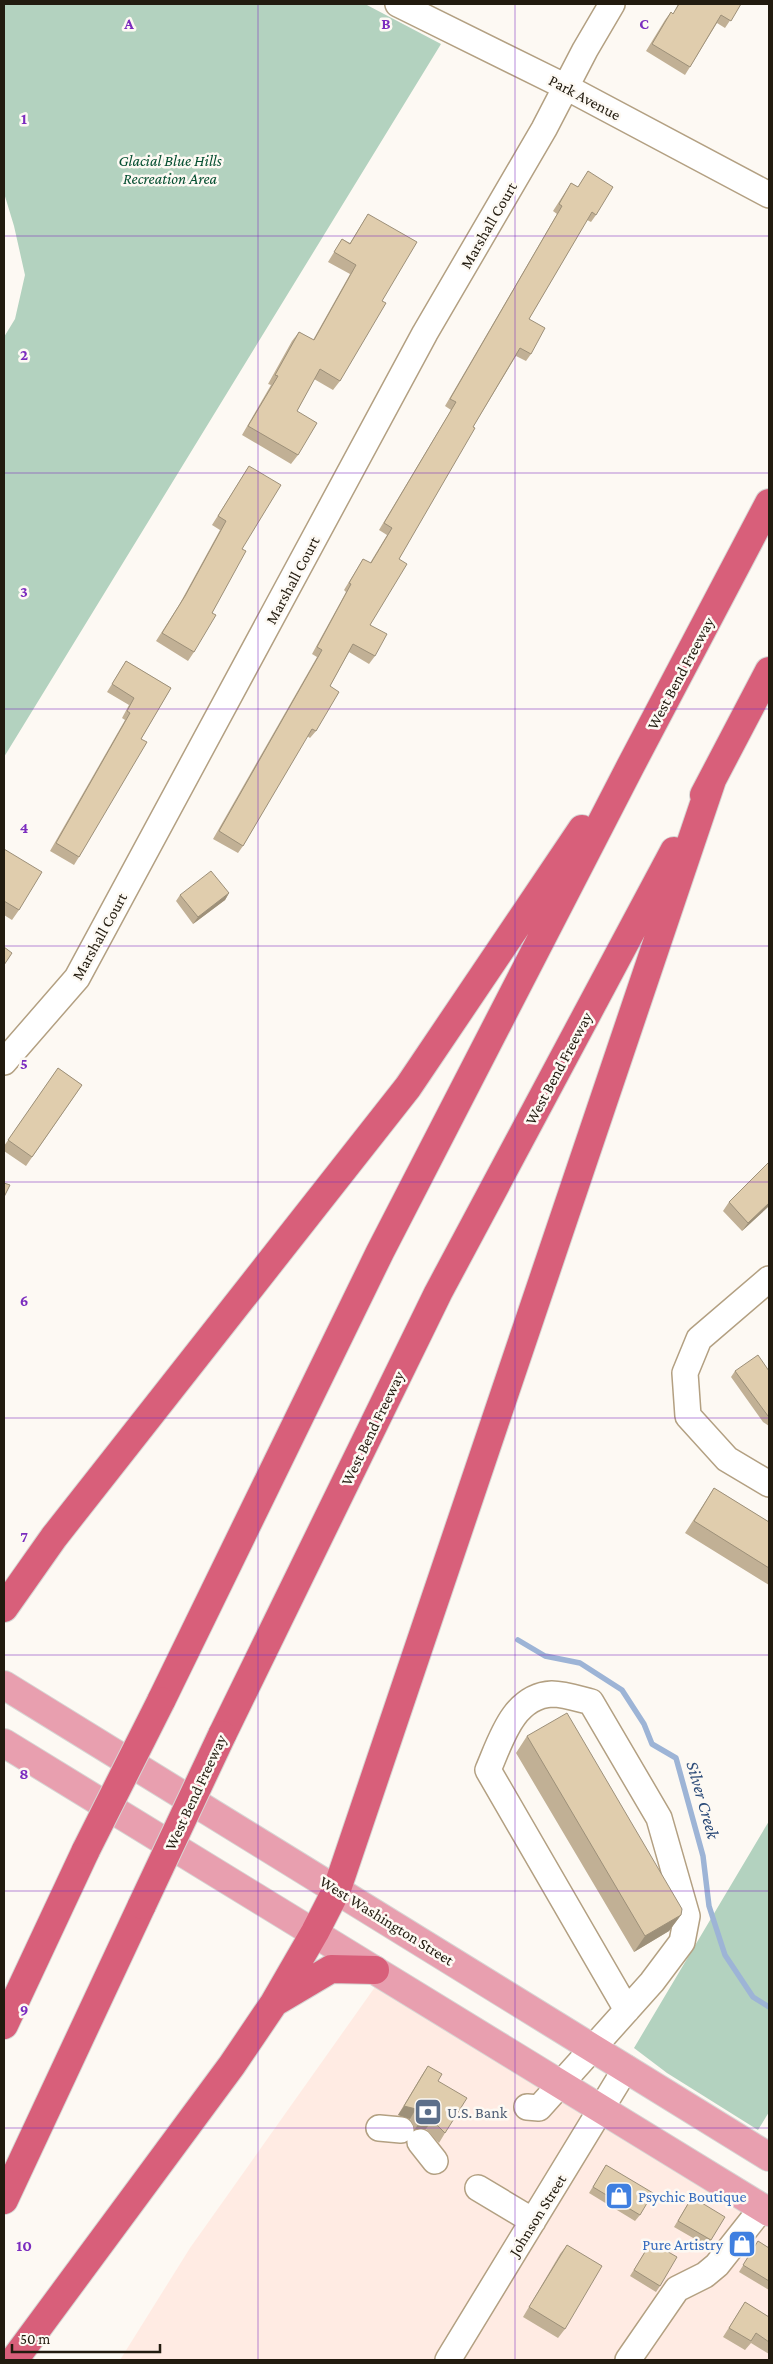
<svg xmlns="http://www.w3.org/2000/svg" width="773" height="2364" viewBox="0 0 773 2364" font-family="'Crimson Pro',serif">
<rect width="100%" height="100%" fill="#fdf9f3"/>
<!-- commercial -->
<path fill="#ffebe3" d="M375,1987L435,2016L769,2222V2360H120L190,2248Z"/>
<!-- green -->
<path fill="#b3d2bf" d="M4,4H365L441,44L4,757V337L15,319L25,275L14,226L4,193Z
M769,1821V2112L758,2130L667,2073L634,2048Z"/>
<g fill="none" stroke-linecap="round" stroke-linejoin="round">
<!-- stream -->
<path stroke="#9db4d6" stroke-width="5.5" d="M518,1640L545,1656L580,1663L622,1690L644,1724L652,1744L676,1758L703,1856L709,1906L725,1955L753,1997L769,2007"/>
<!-- minor casing -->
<g stroke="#b3a082" stroke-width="28">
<path id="minor" d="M398,4L566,87L769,195
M4,1062L77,978L425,333L544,129L585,50L612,4
M769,1279L699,1339L685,1373L688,1416L727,1459L769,1484
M527,2107L539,2108L652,1982L682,1942L687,1916L659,1818L591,1702C579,1699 564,1694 552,1694C513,1696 501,1740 488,1770L627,2010
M379,2128L401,2130
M420,2142L435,2161
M478,2188L533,2221
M448,2360L626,2068
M628,2360L677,2289L705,2275L717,2265L762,2208"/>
</g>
<!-- major casing -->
<g stroke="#d7d6d4" stroke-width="30">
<path id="major" d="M4,1685L769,2157
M4,1743L769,2212"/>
</g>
<!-- highway casing -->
<g stroke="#d7d6d4" stroke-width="30">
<path id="highway" d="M704,795L769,671
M4,1608L54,1537L408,1087L582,829
M161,1701L380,1252L630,767L769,503
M222,1735L438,1293L674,851
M277,2001L331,1969L375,1970
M4,2025L86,1850
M4,2200L142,1905
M14,2360L232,2065L274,2003L315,1932L337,1889L712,780"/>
</g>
<!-- minor -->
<use href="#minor" stroke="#fff" stroke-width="25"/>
<!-- major -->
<use href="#major" stroke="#e89faf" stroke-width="28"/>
<!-- highway -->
<use href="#highway" stroke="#d85f7a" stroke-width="28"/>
<!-- highway-bridge casing -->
<g stroke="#d7d6d4" stroke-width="30" stroke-linecap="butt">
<path id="highway-bridge" d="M86,1850L161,1701
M142,1905L222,1735"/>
</g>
<!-- highway-bridge -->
<use href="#highway-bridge" stroke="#d85f7a" stroke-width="28"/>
</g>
<!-- wall -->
<path fill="#c1b095" d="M678,4H741L725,28L717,23L685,75L646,51L665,20L671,12L673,14Z
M588,171L596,215L591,222L587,220L529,319L531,354L526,361L516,356L473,427L399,559L370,625L375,656L369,664L349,652L330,686L316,731L310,738L307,736L243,846L238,853L213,839L317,657L312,654L346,592L344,590L363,559L370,563L387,535L379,530L451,410L445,406L557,214L553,211L571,183L578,187Z
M368,214L382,301L340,381L333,390L314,379L297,411L298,455L291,464L242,435L271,385L268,384L292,341L299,332L313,340L350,274L328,262L342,239L350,243Z
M249,466L242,549L194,652L188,661L156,641L179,605L220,530L212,525Z
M126,661L171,688L141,739L79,857L74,865L50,851L125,720L122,718L129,705L107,692Z
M4,849L19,910L12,920L4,915Z
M229,893L225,900L193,924L176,901L180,895Z
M58,1068L82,1085L26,1166L4,1151V1146Z
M769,1162V1206L742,1231L723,1211L729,1202Z
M735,1371H769V1426L763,1422L731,1377Z
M714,1488L769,1522V1585L685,1533Z
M527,1736L681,1915L669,1931L634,1952L516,1753Z
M428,2066L438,2081L445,2133L439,2143L426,2129H415L410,2119L398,2115L422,2075Z
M606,2165L640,2215L635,2221L589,2193Z
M692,2197L711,2240L707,2246L674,2227Z
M758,2241L769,2248V2290L739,2272Z
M651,2242L660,2286L656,2292L630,2276Z
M567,2245L565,2329L558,2338L523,2317L560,2254Z
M745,2302L769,2317V2354L751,2343L745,2350L723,2337Z"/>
<!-- shaded-wall -->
<path fill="#9d9079" d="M229,893L225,900L193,924L198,917Z
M769,1203V1206L742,1231L748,1223Z
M681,1915L669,1931L634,1952L645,1936Z
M404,2106L416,2109L410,2119L398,2115Z
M421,2120H432L426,2129H415Z"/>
<!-- building -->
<path fill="#e0cdad" stroke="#9d9079" d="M679,4H741L731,21L721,15L690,67L652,44L671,12L673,14Z
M588,171L613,187L596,215L592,212L529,319L545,328L531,354L520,348L473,427L475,428L399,559L407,564L370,625L387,634L375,656L353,644L330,686L339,692L316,731L312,729L243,846L219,831L322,650L317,647L351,584L349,583L363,559L371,563L392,528L384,523L456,402L450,399L562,206L559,204L571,183L578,187Z
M368,214L417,242L382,301L386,303L340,381L320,369L297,411L317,423L298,455L248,426L278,376L275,375L299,332L314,340L356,265L334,252L342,239L350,244Z
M249,466L281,485L242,549L246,551L212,613L216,615L194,652L162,633L185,596L226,521L218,516Z
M126,661L171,688L141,739L147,742L79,857L56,843L130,713L127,711L134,698L112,684Z
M4,849L42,872L19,910L4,901Z
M211,871L229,893L198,917L180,895Z
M4,947L12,953L4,965Z
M58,1068L82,1085L32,1157L8,1140Z
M769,1162V1203L748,1223L729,1202Z
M4,1183L10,1185L4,1197Z
M758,1355L769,1371V1417L768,1416L735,1371Z
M714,1488L769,1522V1568L694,1521Z
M567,1713L682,1909L681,1915L645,1936L527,1736Z
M428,2066L442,2074L438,2081L467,2098L445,2133L432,2120H421L416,2109L404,2106Z
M606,2165L653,2193L640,2215L593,2187Z
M692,2197L725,2217L711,2240L678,2221Z
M758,2241L769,2248V2281L743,2265Z
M651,2242L677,2257L660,2286L634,2270Z
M567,2245L602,2266L565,2329L529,2307Z
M745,2302L769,2317V2342L756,2333L751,2341L729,2328Z"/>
<!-- grid -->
<path fill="none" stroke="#7b2cbf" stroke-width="1" stroke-opacity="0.55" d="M258,4V2360M515,4V2360M4,236H769M4,473H769M4,709H769M4,946H769M4,1182H769M4,1418H769M4,1655H769M4,1891H769M4,2128H769"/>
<!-- icons -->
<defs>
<g id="bank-square" transform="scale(1.4375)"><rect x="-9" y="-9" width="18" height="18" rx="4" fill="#5c6f8a" stroke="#fdf9f3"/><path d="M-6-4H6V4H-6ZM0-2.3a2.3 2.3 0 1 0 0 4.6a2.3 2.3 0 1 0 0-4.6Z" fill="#fff"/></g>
<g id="shop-square" transform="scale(1.4375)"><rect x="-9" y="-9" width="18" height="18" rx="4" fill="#3f7fe0" stroke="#fdf9f3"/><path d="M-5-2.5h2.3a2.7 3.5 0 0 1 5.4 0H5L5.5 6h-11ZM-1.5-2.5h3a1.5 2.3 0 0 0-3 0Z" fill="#fff"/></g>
</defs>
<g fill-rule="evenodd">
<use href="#bank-square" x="428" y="2112"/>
<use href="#shop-square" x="619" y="2196"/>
<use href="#shop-square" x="742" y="2244"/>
</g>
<g text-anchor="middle" stroke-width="5" stroke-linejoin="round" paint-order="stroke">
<!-- street labels -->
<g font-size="16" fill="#221b0f" stroke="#fdf9f3">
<text transform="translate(585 97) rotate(28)" y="6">Park Avenue</text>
<text transform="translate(488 225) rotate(-60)" y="6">Marshall Court</text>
<text transform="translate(292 580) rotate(-62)" y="6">Marshall Court</text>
<text transform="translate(680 673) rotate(-62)" y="6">West Bend Freeway</text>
<text transform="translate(99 936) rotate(-61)" y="6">Marshall Court</text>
<text transform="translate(558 1068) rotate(-62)" y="6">West Bend Freeway</text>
<text transform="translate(372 1428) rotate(-64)" y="6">West Bend Freeway</text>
<text transform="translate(195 1792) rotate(-65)" y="6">West Bend Freeway</text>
<text transform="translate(387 1920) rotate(32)" y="6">West Washington Street</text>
<text transform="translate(537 2215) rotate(-58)" y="6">Johnson Street</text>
</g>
<!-- park labels -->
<g font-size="16" font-style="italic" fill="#065032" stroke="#fdf9f3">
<text x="170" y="166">Glacial Blue Hills<tspan x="170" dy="18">Recreation Area</tspan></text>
</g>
<!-- service labels -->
<g font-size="16" fill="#4e5e75" stroke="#fdf9f3" text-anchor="start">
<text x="447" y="2118">U.S. Bank</text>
</g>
<!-- shop labels -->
<g font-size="16" fill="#366cbe" stroke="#fdf9f3" text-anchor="start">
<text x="638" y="2202">Psychic Boutique</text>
<text x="723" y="2250" text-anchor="end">Pure Artistry</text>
</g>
<!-- water labels -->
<g font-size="18" font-style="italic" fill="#2d4c79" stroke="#fdf9f3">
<text transform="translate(703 1800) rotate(74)" y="6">Silver Creek</text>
</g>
</g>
<g font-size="16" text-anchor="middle" font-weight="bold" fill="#7b2cbf" stroke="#fdf9f3" stroke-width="5" stroke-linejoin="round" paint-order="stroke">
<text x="129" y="29">A</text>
<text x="386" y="29">B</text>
<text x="644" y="29">C</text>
<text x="24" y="124">1</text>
<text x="24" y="360">2</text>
<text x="24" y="597">3</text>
<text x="24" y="833">4</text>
<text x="24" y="1069">5</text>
<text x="24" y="1306">6</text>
<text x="24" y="1542">7</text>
<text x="24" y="1779">8</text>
<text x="24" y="2015">9</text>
<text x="24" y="2251">10</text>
</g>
<!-- border -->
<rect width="773" height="2364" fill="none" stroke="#221b0f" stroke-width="10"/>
<!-- scale -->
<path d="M12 2344v8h148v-8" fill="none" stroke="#221b0f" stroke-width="2.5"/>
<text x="20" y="2344" font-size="15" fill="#221b0f" stroke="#fdf9f3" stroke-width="4" paint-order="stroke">50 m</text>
</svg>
